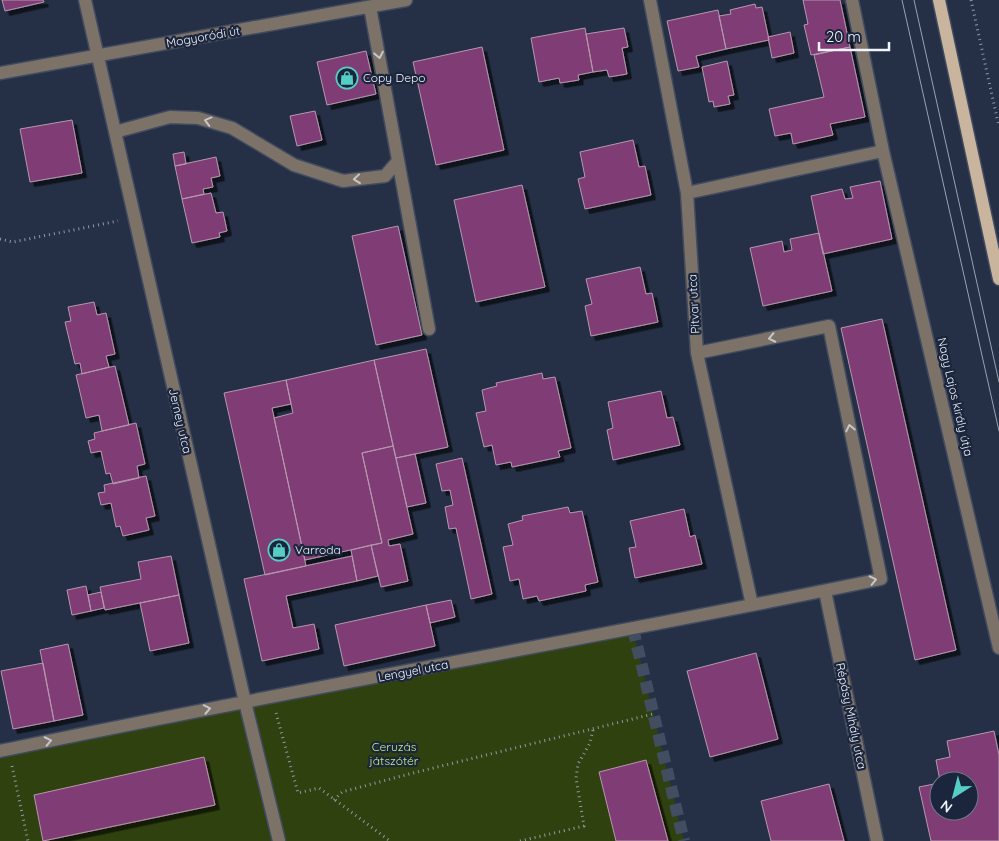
<svg xmlns="http://www.w3.org/2000/svg" width="999" height="841" viewBox="0 0 999 841" font-family="Quicksand,sans-serif">
<defs>
<filter id="shadow"><feDropShadow dx="4.5" dy="4.5" stdDeviation="0" flood-color="#0009"/></filter>
</defs>
<rect width="100%" height="100%" fill="#252f46"/>
<!-- green -->
<path fill="#304110" d="M633,629L684,841H0V752Z"/>
<!-- building -->
<path fill="#803c75" stroke="#b498ae" filter="url(#shadow)" d="M2,0H43L44,2L5,11Z
M803,0H840L850,47L811,55L804,25L808,24Z
M755,4L756,8L762,7L769,40L726,49L719,16L731,14L730,10Z
M718,10L726,49L696,56L699,67L678,71L667,21Z
M585,28L593,72L578,75L579,80L560,83L559,78L539,82L531,38Z
M624,28L628,47L622,48L627,74L609,77L607,70L593,72L586,34Z
M790,32L794,53L772,58L768,37Z
M482,47L504,150L436,165L413,62Z
M850,47L865,117L830,124L833,135L793,144L791,133L775,136L769,109L824,97L814,55Z
M366,51L376,94L327,105L317,62Z
M727,61L734,95L728,96L730,104L714,107L713,101L709,102L702,67Z
M315,111L322,140L297,146L290,116Z
M72,120L82,173L30,182L20,129Z
M633,140L639,167L645,166L651,195L585,209L578,179L585,177L580,152Z
M184,152L186,164L175,166L173,154Z
M216,157L220,176L211,178L213,187L203,189L204,194L182,199L175,166Z
M880,181L892,239L823,254L811,196L842,189L845,199L853,198L850,187Z
M522,185L545,287L476,302L454,200Z
M211,193L216,213L223,212L227,231L219,233L220,237L192,243L182,199Z
M398,226L422,335L376,345L352,236Z
M819,233L832,291L763,306L750,248L782,241L784,252L792,250L790,239Z
M640,267L646,294L652,293L658,322L591,336L585,306L592,304L586,279Z
M94,302L97,315L106,313L115,354L106,356L109,367L82,374L80,363L75,364L65,322L71,321L68,307Z
M882,319L956,650L915,660L841,328Z
M426,349L448,447L396,458L374,360Z
M374,360L393,446L362,453L382,543L305,560L274,418L293,413L286,380Z
M115,366L129,425L102,431L99,415L86,418L76,375Z
M542,373L543,379L555,377L571,448L558,451L560,457L512,467L511,462L496,465L492,445L484,447L476,413L486,411L482,390L497,386L496,383Z
M286,380L291,404L272,408L306,566L265,575L224,393Z
M661,391L667,418L673,417L680,445L613,460L607,430L613,428L608,402Z
M136,423L145,464L137,466L139,478L113,484L110,473L106,474L101,451L91,453L88,441L95,439L94,433Z
M393,446L413,534L388,540L389,546L400,544L408,581L381,587L371,545L382,543L362,453Z
M415,454L426,503L407,507L396,458Z
M462,458L492,594L471,599L456,528L449,529L445,507L453,505L450,490L442,491L436,464Z
M146,476L155,516L146,518L149,530L123,536L120,526L116,527L111,503L101,505L98,493L105,492L104,485Z
M568,507L570,513L582,511L598,582L585,585L586,591L539,601L537,596L523,599L519,579L510,581L503,547L513,545L508,524L523,520L522,516Z
M684,509L690,537L695,535L702,564L635,578L629,548L636,547L630,521Z
M371,545L378,576L357,581L351,550Z
M171,556L179,595L105,610L100,587L141,579L138,562Z
M352,556L357,581L286,596L293,628L314,624L319,649L262,661L244,579Z
M86,586L91,611L72,615L67,590Z
M101,592L104,608L91,611L88,595Z
M179,595L189,643L150,651L140,603Z
M451,600L455,617L430,623L426,605Z
M426,605L435,646L344,666L335,625Z
M68,644L83,715L54,721L40,650Z
M756,653L778,739L710,757L687,671Z
M43,663L54,721L13,729L1,671Z
M994,731L999,755V841H931L919,787L939,783V811H969V781H940L936,760L950,757L947,741Z
M204,757L215,805L43,841L34,795Z
M646,760L668,841H616L599,772Z
M829,784L844,841H771L761,801Z"/>
<g fill="none" stroke-linecap="round" stroke-linejoin="round">
<!-- minor-tunnel -->
<path stroke="#434d61" stroke-width="12" stroke-dasharray="12 6" stroke-linecap="butt" d="M633,629L684,841"/>
<!-- minor casing -->
<g stroke="#414b60" stroke-width="15">
<path id="minor" d="M85,0L245,702L279,841
M650,0L687,193L697,353L752,605
M852,0L883,151L999,648
M370,7L429,329
M0,73L406,0
M115,132L170,117L198,118L232,128L294,165L343,181L385,176L398,161
M687,193L883,151
M825,591L877,841
M0,751C293,689 588,640 881,579L829,326L697,353"/>
</g>
<!-- major casing -->
<g stroke="#414b60" stroke-width="15">
<path id="major" d="M939,0L999,279"/>
</g>
<!-- path -->
<path stroke="#9198a8" stroke-width="3" stroke-dasharray="1 4" stroke-linecap="butt" d="M971,0L999,127
M0,239L13,242L118,221
M276,713L298,793L319,788L390,841
M12,766L28,841
M334,800L342,792L409,774L653,714
M520,841L584,826L576,778L578,764L590,743L593,730"/>
<!-- minor -->
<use href="#minor" stroke="#7c7268" stroke-width="12"/>
<!-- major -->
<use href="#major" stroke="#c9b49e" stroke-width="12"/>
<!-- tram -->
<path stroke="#9aa1b0" stroke-width="1" d="M902,0L999,431
M914,0L999,382"/>
</g>
<!-- one-way arrows -->
<defs><path id="oneway-chevron" d="M-2-3.5L2.5 0L-2 3.5" fill="none" stroke-width="1.6" stroke-linecap="round" stroke-linejoin="round" transform="scale(1.25)"/></defs>
<g stroke="#c7c6c9">
<use href="#oneway-chevron" transform="translate(379 55) rotate(79)"/>
<use href="#oneway-chevron" transform="translate(208 121) rotate(-165)"/>
<use href="#oneway-chevron" transform="translate(357 179) rotate(174)"/>
<use href="#oneway-chevron" transform="translate(772 338) rotate(168)"/>
<use href="#oneway-chevron" transform="translate(850 428) rotate(-102)"/>
<use href="#oneway-chevron" transform="translate(873 580) rotate(-13)"/>
<use href="#oneway-chevron" transform="translate(207 709) rotate(-11)"/>
<use href="#oneway-chevron" transform="translate(48 741) rotate(-12)"/>
</g>
<!-- icons -->
<defs>
<g id="shop-ring" transform="scale(1.125)"><circle r="9.5" fill="#1b253c" stroke="#55cec5" stroke-width="1.5"/><path d="M-5-2.5h2.3a2.7 3.5 0 0 1 5.4 0H5L5.5 6h-11ZM-1.5-2.5h3a1.5 2.3 0 0 0-3 0Z" fill="#55cec5"/></g>
</defs>
<g fill-rule="evenodd">
<use href="#shop-ring" x="347" y="78"/>
<use href="#shop-ring" x="279" y="550"/>
</g>
<g text-anchor="middle" stroke-width="4.5" stroke-linejoin="round" paint-order="stroke">
<!-- street labels -->
<g font-size="12" fill="#eff4fd" stroke="#1b253c">
<text transform="translate(203 37) rotate(-10)" y="4">Mogyoródi út</text>
<text transform="translate(694 304) rotate(-93)" y="4">Pitvar utca</text>
<text transform="translate(955 397) rotate(77)" y="4">Nagy Lajos király útja</text>
<text transform="translate(180 421) rotate(77)" y="4">Jerney utca</text>
<text transform="translate(413 671) rotate(-11)" y="4">Lengyel utca</text>
<text transform="translate(851 716) rotate(78)" y="4">Répásy Mihály utca</text>
</g>
<!-- poi labels -->
<g font-size="12" fill="#eff4fd" stroke="#1b253c" text-anchor="start">
<text x="363" y="82">Copy Depo</text>
<text x="295" y="554">Varroda</text>
</g>
<!-- park labels -->
<g font-size="12" fill="#c4f07e" stroke="#1b253c">
<text x="394" y="751">Ceruzás<tspan x="394" dy="14">játszótér</tspan></text>
</g>
</g>
<!-- north arrow -->
<g transform="translate(954 796) rotate(216)"><circle r="24" fill="#1b253c" stroke="#707889"/>
<path d="M0-4L9 19L0 12L-9 19Z" fill="#55cec5"/>
<text y="-8" font-size="14" font-weight="bold" text-anchor="middle" fill="#eff4fd">N</text>
</g>
<!-- scale -->
<path d="M819 42v8h70v-8" fill="none" stroke="#eff4fd" stroke-width="2.5"/>
<text x="826" y="42" font-size="15" fill="#eff4fd" stroke="#1b253c" stroke-width="4" paint-order="stroke">20 m</text>
</svg>
